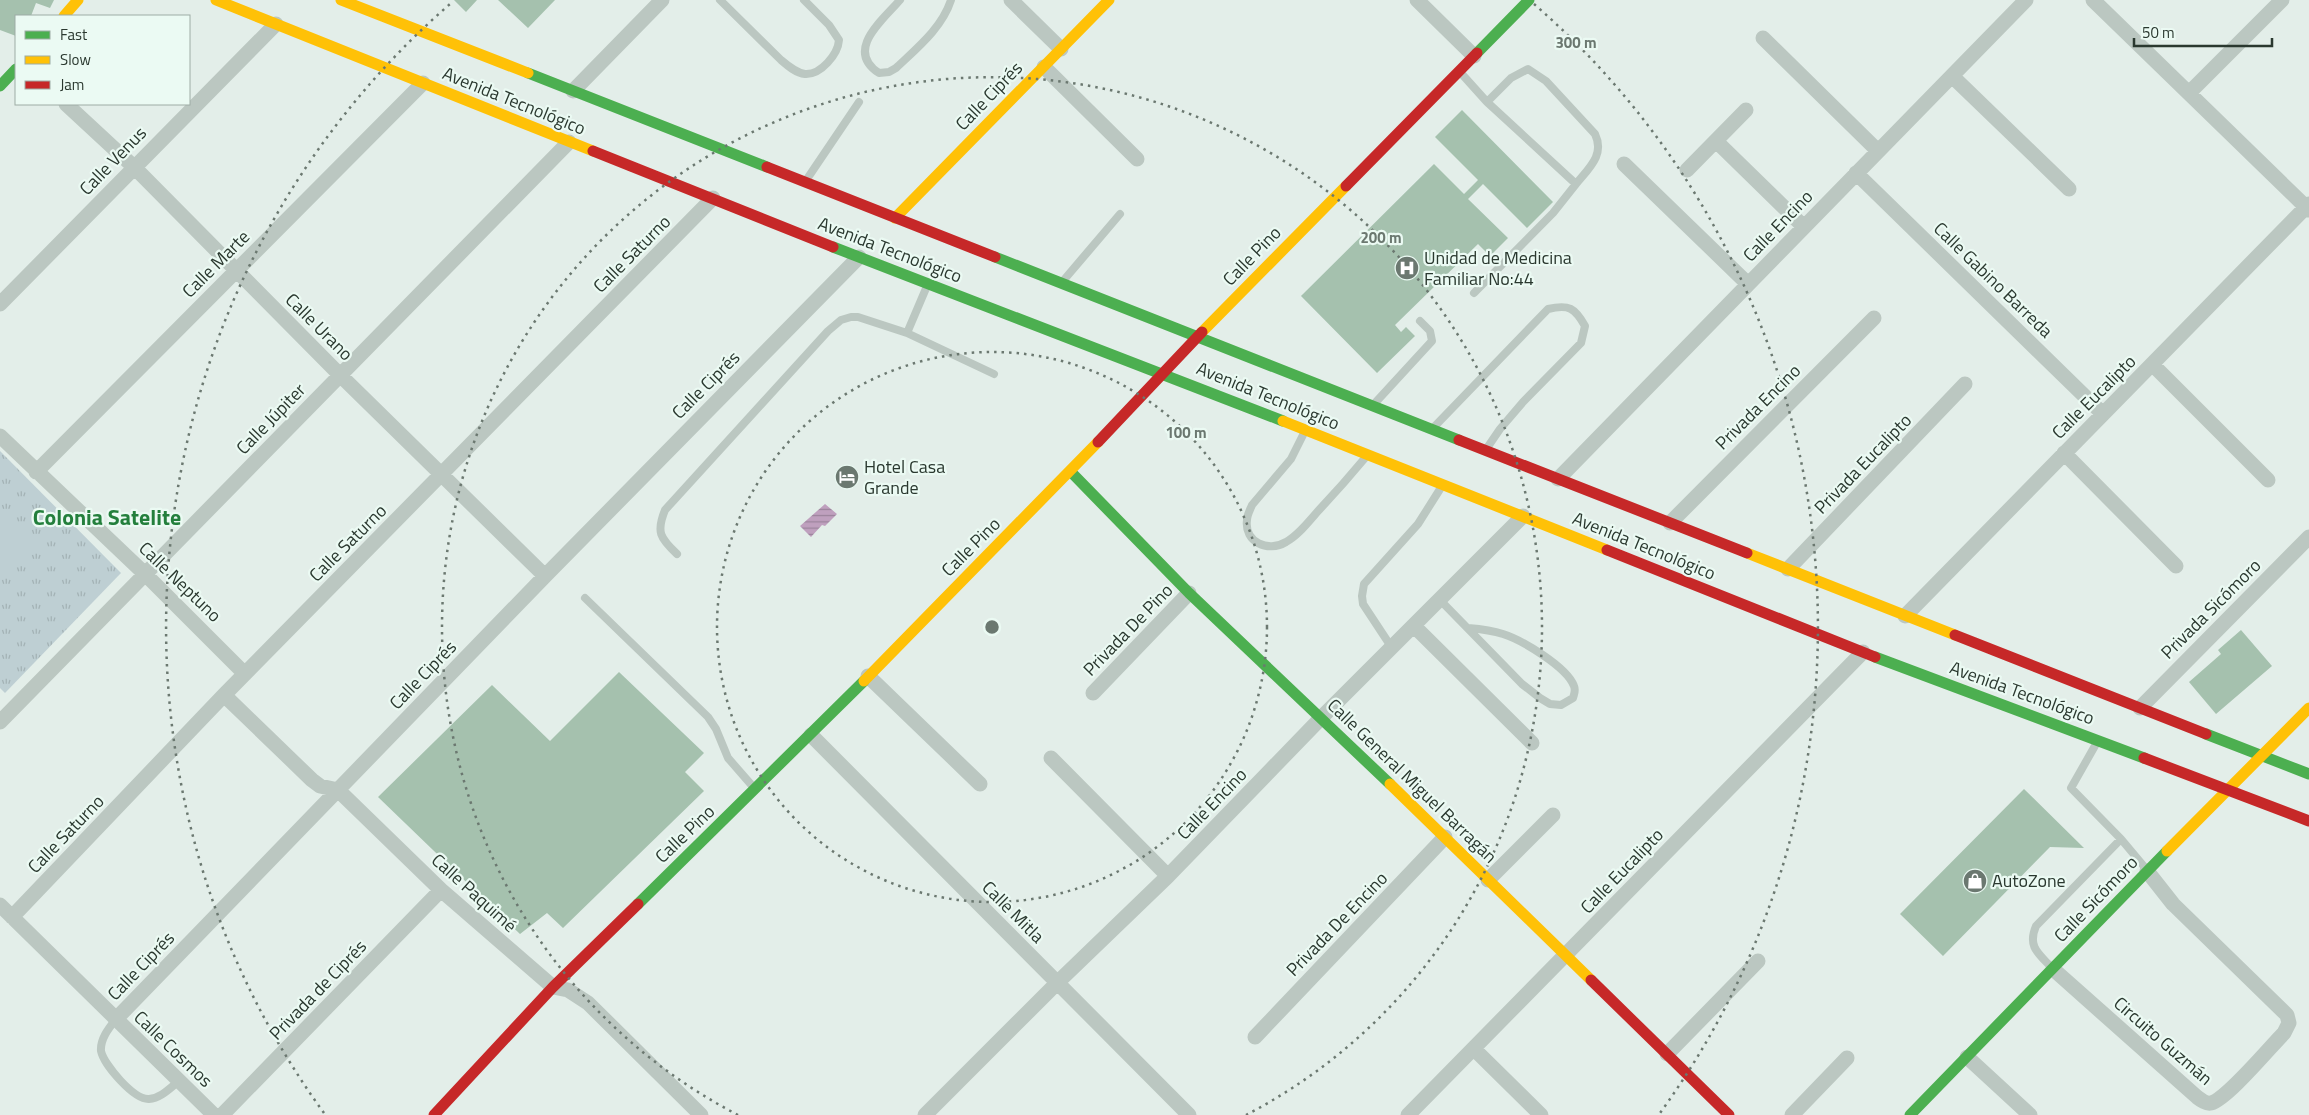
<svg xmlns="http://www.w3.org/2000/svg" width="2309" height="1115" viewBox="0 0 2309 1115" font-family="'Titillium Web',sans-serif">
<defs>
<pattern id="grass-tufts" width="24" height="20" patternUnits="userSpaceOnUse" patternTransform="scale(1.25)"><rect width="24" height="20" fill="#becfd3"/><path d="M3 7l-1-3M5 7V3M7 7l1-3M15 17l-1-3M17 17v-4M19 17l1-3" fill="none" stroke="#a3b2b5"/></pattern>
<pattern id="water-rules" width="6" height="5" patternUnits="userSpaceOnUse" patternTransform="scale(1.25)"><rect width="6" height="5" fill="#bfa0be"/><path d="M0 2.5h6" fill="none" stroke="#9b839b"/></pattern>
</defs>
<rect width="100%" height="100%" fill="#e3eee9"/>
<!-- grass -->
<path fill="url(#grass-tufts)" d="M0,451L121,573L5,693L0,688Z"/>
<!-- garden -->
<path fill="#becfd3" d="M5,521L32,548L0,579V526Z"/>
<!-- water -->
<path fill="url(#water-rules)" d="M825,504L837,514L825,526L822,525L811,537L800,526Z"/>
<!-- building -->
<path fill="#a5c1ae" d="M0,0H54L50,8L36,3L31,16H16V36L0,30Z
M454,0H477L466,12Z
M498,0H555L528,28Z
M1462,110L1553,202L1527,228L1483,184L1468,199L1508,238L1490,256L1478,244L1395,325L1401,332L1406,327L1415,336L1377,373L1301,296L1434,164L1464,194L1478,180L1435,137Z
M2241,630L2272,666L2216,714L2189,682L2221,654L2218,650Z
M619,672L704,753L685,772L704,791L563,928L547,913L520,934L378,797L492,685L550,741Z
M2024,789L2084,848L2050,847L1943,956L1900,914Z"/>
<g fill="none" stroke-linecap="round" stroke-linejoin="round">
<!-- lane -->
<path stroke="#bbc7c1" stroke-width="8" d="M720,0L781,60C788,66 796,73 805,74C821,75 838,54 839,40L829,25L804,0
M900,0C883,20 844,50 879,73L889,72L896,68C917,48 942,28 951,0
M1528,69L1546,81L1595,134C1605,155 1589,168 1576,184L1487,102L1511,78Z
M1460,72L1487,102
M807,179L859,102
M1063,281L1120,214
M1474,293L1553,213L1576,184
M907,333L994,374
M1375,403L1432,341L1430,331L1420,321
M1435,426L1548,309C1569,304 1575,308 1585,326L1581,343L1523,402L1500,429L1487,448
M1304,433L1291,459L1252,505C1250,510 1247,515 1247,520C1244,542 1268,553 1286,542C1299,535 1309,521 1319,510C1335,493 1350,476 1365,458
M677,554C660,538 656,532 665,510L828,331L841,320L851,317H858L907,333L927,286
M585,598L708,717L716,729L728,758L755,789
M1440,600L1522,684L1540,698L1550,704L1561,705L1573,698C1574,694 1576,691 1574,686C1567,667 1522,640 1503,634C1491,630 1480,629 1468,628
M1392,648L1363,604L1362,596L1364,584L1418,524L1442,486
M2121,839L2147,870
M2052,968C2039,954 2027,947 2036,926L2121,839L2071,788L2096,744
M116,1019C109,1028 100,1039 101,1051C104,1065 134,1100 149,1099C161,1098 170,1088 179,1081"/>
<!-- street -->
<path stroke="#bbc7c1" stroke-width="15" d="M1011,0L1061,49
M1417,0L1474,56
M2093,0L2309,210
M1763,38L1878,151
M1044,67L1137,159
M1952,76L2069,189
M573,91L662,0
M2189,93L2282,0
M66,104L134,167L340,375L545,576
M1716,141L1804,227
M1624,164L1748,284
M1687,170L1746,110
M1856,173L2103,414
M0,304L276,24
M2152,364L2268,480
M0,436L145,574L245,674
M2064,453L2176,566
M36,472L423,83
M1558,479L2026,0
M1670,523L1874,318
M1788,569L1965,384
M1905,616L2309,204
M1414,626L1532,743
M868,676L980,784
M1093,693L1189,593
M224,695L312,780L320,786L338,790L441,890L553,987L568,990L588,1003L701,1115
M2140,708L2309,537
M0,722L569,142
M811,735L1189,1115
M1051,758L1168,876
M1488,880L1553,815
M0,905L214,1115
M12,917L224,695L713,198
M2053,969L2197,1097C2201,1100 2206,1104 2211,1103C2227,1099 2270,1047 2284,1033L2289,1023L2287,1015L2173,904L2147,871
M116,1019L545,576L859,257
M1255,1037L1445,837
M1474,1049L1541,1115
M1667,1054L1758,961
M1967,1057L2030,1115
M222,1115L441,890
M925,1115L1057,983L1168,876L1322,717L1523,516
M1408,1115L1863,652
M1792,1115L1847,1058"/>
<!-- fast -->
<path stroke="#4caf50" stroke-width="11" d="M1477,53L1529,0
M528,73L767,167
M0,86L16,69
M833,247L1283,421
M995,257L1459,440
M1071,472L1189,593L1390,784
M1875,657L2144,758
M2206,734L2309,774
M638,904L864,681
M1910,1115L2167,851"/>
<!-- slow -->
<path stroke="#ffc107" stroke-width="11" d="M216,0L593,151
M341,0L528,73
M64,16L78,0
M895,218L1109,0
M1202,332L1346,186
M1283,421L1607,550
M1747,553L1955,635
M864,681L1098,442
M1390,784L1591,980
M2167,851L2309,708"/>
<!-- jam -->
<path stroke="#c62828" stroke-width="11" d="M593,151L833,247
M767,167L995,257
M1346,186L1477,53
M1459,440L1747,553
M1098,442L1202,332
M1607,550L1875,657
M1955,635L2206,734
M2144,758L2309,821
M1591,980L1729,1115
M434,1115L553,987L638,904"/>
</g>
<!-- distance rings -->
<g fill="none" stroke="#6b7870" stroke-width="2.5" stroke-dasharray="2.5 5">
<circle cx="992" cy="627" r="275"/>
<path d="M738 1115A550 550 0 1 1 1246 1115"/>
<path d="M324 1113A826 826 0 0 1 450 4M1534 4A826 826 0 0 1 1660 1113"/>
</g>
<!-- icons -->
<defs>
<g id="hospital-disc" transform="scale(1.25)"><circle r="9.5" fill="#6b7870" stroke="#ebfaf3"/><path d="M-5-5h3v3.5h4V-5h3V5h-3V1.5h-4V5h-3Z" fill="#fff"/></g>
<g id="hotel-disc" transform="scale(1.25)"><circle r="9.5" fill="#6b7870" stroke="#ebfaf3"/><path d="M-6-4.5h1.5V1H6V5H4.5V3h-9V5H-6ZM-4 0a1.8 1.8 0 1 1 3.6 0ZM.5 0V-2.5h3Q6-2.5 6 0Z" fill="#fff"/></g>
<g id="shop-disc" transform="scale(1.25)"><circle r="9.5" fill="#6b7870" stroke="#ebfaf3"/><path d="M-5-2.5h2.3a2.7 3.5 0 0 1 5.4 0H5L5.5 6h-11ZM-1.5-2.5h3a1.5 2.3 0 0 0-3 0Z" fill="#fff"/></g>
</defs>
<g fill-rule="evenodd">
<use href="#hospital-disc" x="1407" y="268"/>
<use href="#hotel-disc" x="847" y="477"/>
<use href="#shop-disc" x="1975" y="881"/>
</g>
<g text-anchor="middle" stroke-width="4.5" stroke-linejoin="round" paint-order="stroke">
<!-- street labels -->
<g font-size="18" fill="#2a382f" stroke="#ebfaf3">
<text transform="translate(989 96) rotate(-46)" y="6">Calle Ciprés</text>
<text transform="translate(514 101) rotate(22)" y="6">Avenida Tecnológico</text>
<text transform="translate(113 161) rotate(-46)" y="6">Calle Venus</text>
<text transform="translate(1778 226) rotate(-46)" y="6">Calle Encino</text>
<text transform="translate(890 250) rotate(21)" y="6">Avenida Tecnológico</text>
<text transform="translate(632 254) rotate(-45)" y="6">Calle Saturno</text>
<text transform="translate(1252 256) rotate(-46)" y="6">Calle Pino</text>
<text transform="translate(216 264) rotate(-45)" y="6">Calle Marte</text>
<text transform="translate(1993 280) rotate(44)" y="6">Calle Gabino Barreda</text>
<text transform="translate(319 327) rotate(45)" y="6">Calle Urano</text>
<text transform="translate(706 385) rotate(-45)" y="6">Calle Ciprés</text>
<text transform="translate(1268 396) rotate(22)" y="6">Avenida Tecnológico</text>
<text transform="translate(2094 397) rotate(-45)" y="6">Calle Eucalipto</text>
<text transform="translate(1758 407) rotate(-45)" y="6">Privada Encino</text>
<text transform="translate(271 419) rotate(-46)" y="6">Calle Júpiter</text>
<text transform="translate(1863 464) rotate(-46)" y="6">Privada Eucalipto</text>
<text transform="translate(348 543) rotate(-45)" y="6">Calle Saturno</text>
<text transform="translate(1644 546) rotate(22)" y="6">Avenida Tecnológico</text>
<text transform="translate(971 547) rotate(-45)" y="6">Calle Pino</text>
<text transform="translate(180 582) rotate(44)" y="6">Calle Neptuno</text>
<text transform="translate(2211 609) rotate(-45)" y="6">Privada Sicómoro</text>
<text transform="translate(1128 630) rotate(-46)" y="6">Privada De Pino</text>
<text transform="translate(423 675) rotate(-46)" y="6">Calle Ciprés</text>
<text transform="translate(2022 693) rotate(20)" y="6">Avenida Tecnológico</text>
<text transform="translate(1412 781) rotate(44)" y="6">Calle General Miguel Barragán</text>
<text transform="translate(1212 804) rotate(-46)" y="6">Calle Encino</text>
<text transform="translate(66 834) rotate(-46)" y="6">Calle Saturno</text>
<text transform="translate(685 834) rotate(-44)" y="6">Calle Pino</text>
<text transform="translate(1622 871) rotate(-46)" y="6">Calle Eucalipto</text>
<text transform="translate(474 893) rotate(42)" y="6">Calle Paquimé</text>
<text transform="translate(2096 899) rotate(-46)" y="6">Calle Sicómoro</text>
<text transform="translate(1013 912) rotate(45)" y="6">Calle Mitla</text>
<text transform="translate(1337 924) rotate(-46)" y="6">Privada De Encino</text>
<text transform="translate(141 966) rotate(-46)" y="6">Calle Ciprés</text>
<text transform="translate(318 990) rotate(-46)" y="6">Privada de Ciprés</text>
<text transform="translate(2163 1041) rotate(41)" y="6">Circuito Guzmán</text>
<text transform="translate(173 1049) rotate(44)" y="6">Calle Cosmos</text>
</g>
<!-- poi labels -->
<g font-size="18" fill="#2a382f" stroke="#ebfaf3" text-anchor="start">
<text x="1424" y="264">Unidad de Medicina<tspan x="1424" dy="21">Familiar No:44</tspan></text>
<text x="864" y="473">Hotel Casa<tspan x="864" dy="21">Grande</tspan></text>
<text x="1992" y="887">AutoZone</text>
</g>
<!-- district labels -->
<g font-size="22" font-weight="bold" fill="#237f3c" stroke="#ebfaf3">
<text x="107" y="525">Colonia Satelite</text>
</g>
</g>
<circle cx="992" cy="627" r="8" fill="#6b7870" stroke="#ebfaf3" stroke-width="2.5"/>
<g font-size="15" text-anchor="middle" font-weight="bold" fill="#6b7870" stroke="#ebfaf3" stroke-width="4.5" stroke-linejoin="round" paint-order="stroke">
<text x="1576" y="48">300 m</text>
<text x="1381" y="243">200 m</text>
<text x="1186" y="438">100 m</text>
</g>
<!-- legend -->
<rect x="15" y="15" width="175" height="90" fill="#ebfaf3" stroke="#9eaca5"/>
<rect x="25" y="31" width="25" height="8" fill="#4caf50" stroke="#9eaca5"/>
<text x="60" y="40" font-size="15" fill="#2a382f">Fast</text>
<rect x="25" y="56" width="25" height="8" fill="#ffc107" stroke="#9eaca5"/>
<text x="60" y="65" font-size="15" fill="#2a382f">Slow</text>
<rect x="25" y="81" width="25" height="8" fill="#c62828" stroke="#9eaca5"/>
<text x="60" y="90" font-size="15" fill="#2a382f">Jam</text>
<!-- scale -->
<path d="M2134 38v8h138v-8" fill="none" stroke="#2a382f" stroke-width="2.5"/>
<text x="2142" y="38" font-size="15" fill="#2a382f" stroke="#ebfaf3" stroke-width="4" paint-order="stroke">50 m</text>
</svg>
